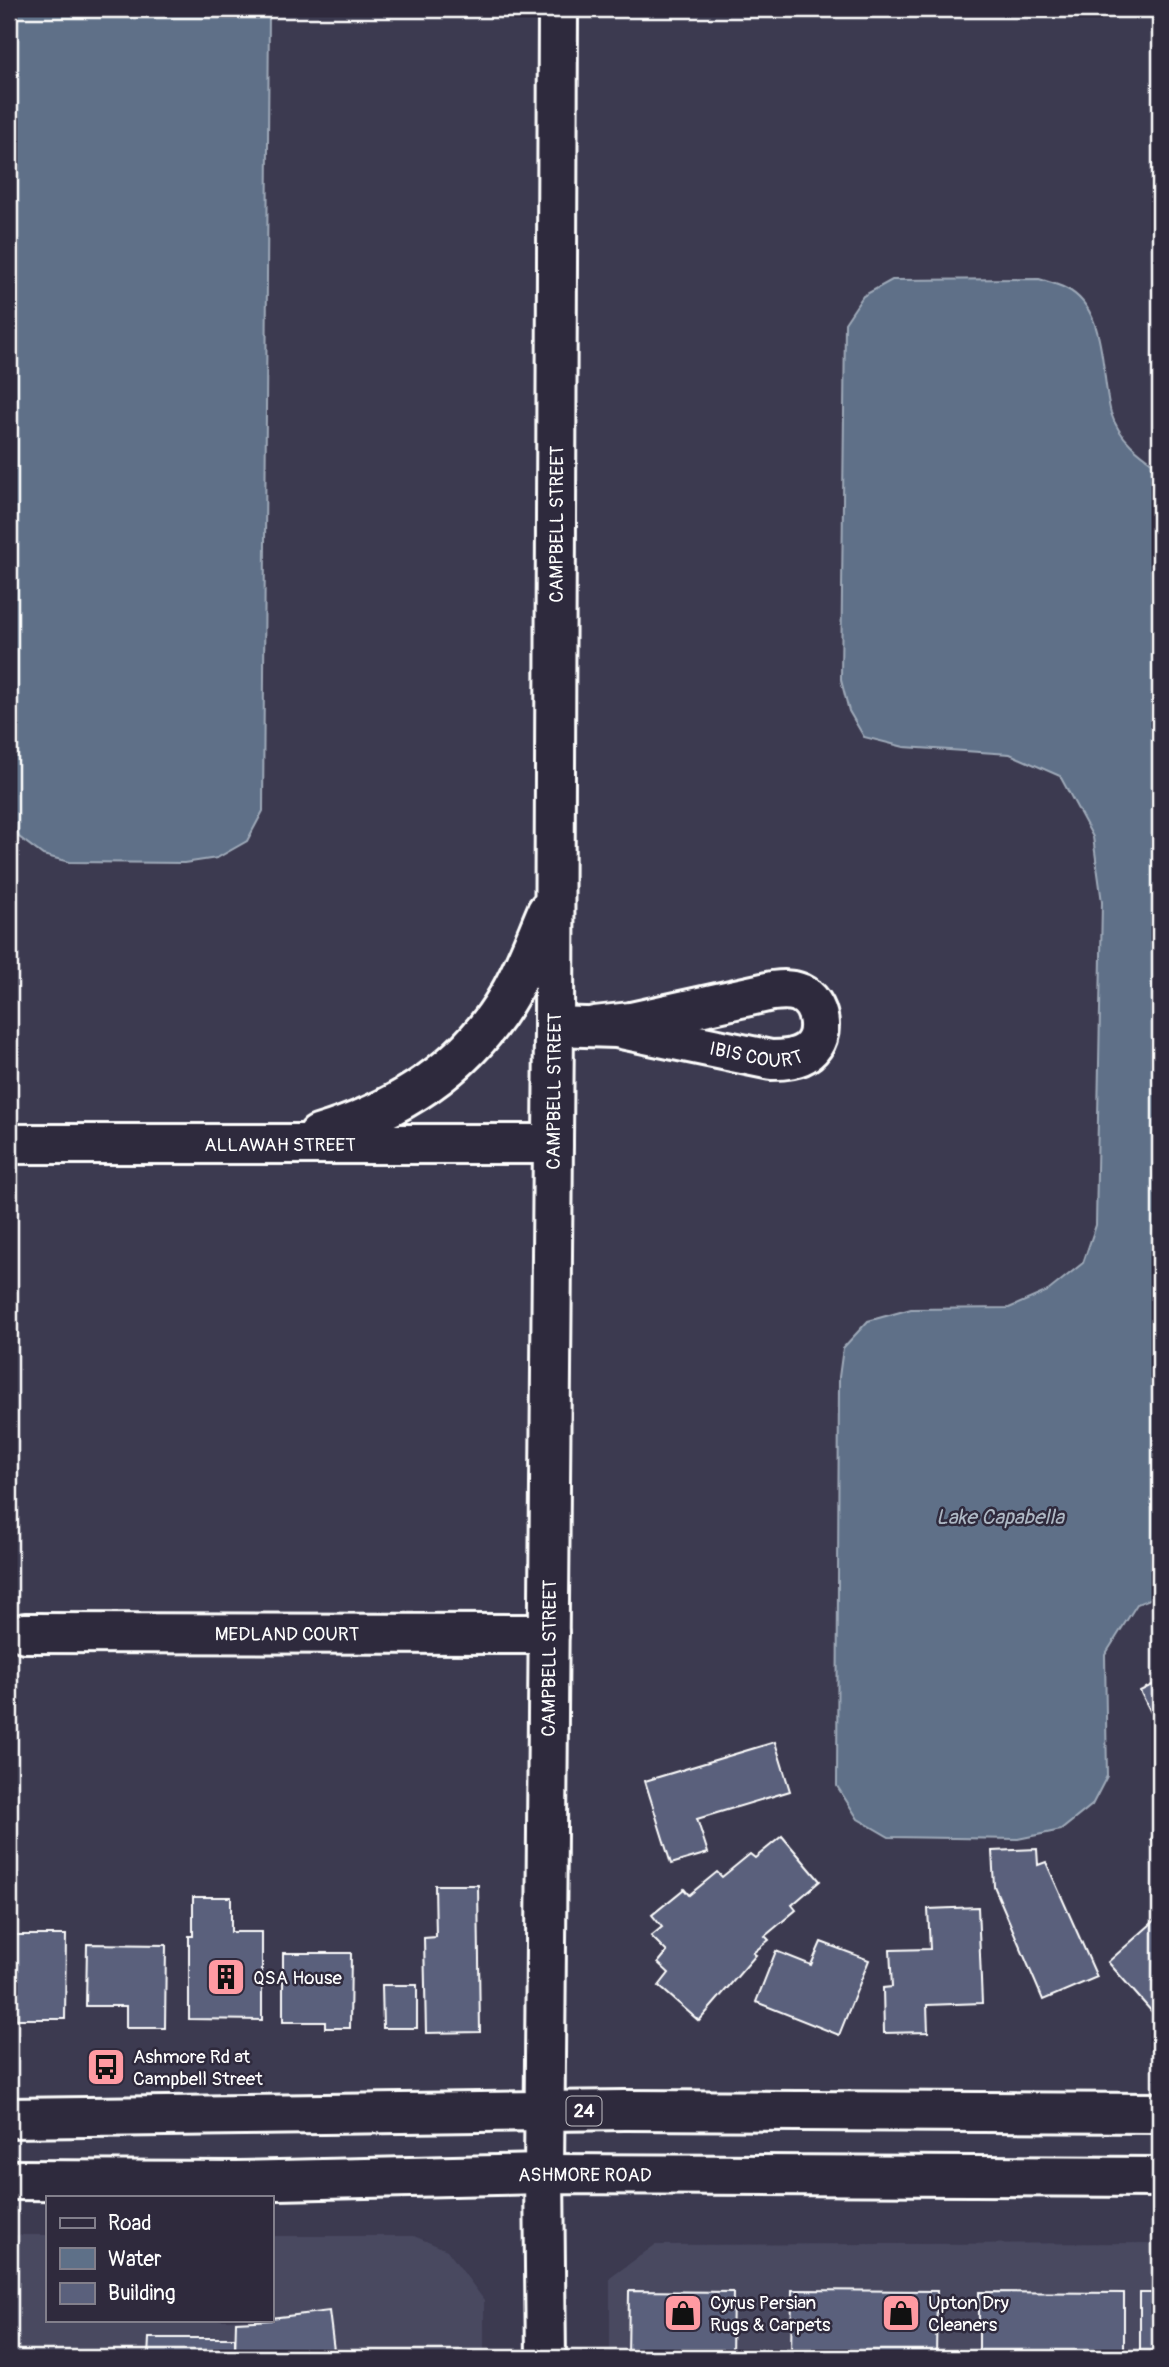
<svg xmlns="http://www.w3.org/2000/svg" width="1169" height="2367" viewBox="0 0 1169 2367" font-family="Pangolin,sans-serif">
<rect width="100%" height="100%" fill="#3c3a50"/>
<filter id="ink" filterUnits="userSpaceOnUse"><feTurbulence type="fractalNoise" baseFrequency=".0143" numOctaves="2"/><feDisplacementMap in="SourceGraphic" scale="14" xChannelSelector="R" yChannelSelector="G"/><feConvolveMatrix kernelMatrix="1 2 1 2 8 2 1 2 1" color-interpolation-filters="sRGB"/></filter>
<g filter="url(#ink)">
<!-- built -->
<path fill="#494960" d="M9,2235H47V2320H271V2236H414L447,2250L484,2300V2358H9Z
M1160,2243V2358H610V2278L655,2245Z"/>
<!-- water -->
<path fill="#5e7088" stroke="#9ea9b8" stroke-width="2" d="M9,9H269L263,811L247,841L217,858L184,863L69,862L43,855L19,837L9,811Z
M1039,279C1048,282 1057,284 1065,288C1108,308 1100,374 1111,413C1119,439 1140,454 1160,468V1595L1137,1604L1105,1655L1107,1776L1092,1805L1061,1830L1018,1839L889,1837L858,1819L837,1786L839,1377L843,1348L868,1321L911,1309L1009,1308L1048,1291L1083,1263L1096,1225L1102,902L1093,837L1060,776L1010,754L904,747L864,737L849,711L841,680L845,323L863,296L892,280Z"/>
<!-- building -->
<path fill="#5a607c" stroke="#fff" stroke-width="2" d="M1160,1681V1730L1140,1691Z
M775,1742L790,1791L697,1819L708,1853L671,1864L645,1781Z
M1160,1829V1847L1151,1839Z
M782,1836L820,1881L792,1905L796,1910L765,1936L769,1940L753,1953L756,1955L699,2021L659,1986L669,1973L658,1963L667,1952L651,1936L662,1927L652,1915L684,1889L689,1895L717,1872L722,1877L750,1854L755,1858Z
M1037,1849L1038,1865L1046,1862L1097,1977L1043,2000L994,1886L992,1851Z
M435,1885H478L480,2032L426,2033L424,1938L436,1937Z
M193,1897H231V1932H262V2020L189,2019V1936H193Z
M978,1907L982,2003L927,2005L928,2032L884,2033L883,1988L892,1987L890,1950L930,1949L928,1909Z
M1160,1916V2021L1108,1962Z
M9,1935H66L65,2019H16V1975L9,1974Z
M821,1942L869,1960L839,2035L756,2002L776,1951L811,1965Z
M87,1944L166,1945L165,2028H126V2006H86Z
M283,1953H351L350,2028H325V2022H283Z
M382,1985H417V2028H383Z
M792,2290L937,2291L936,2358H791Z
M629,2291L733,2292L732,2358H628Z
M979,2292L1124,2293V2358H979Z
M1140,2293H1160V2358H1140Z
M329,2311L335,2358H235L236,2322L271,2320V2318Z
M149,2338H235V2358H148Z"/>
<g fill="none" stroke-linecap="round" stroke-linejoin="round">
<!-- minor casing -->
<g stroke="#fff" stroke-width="44">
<g id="minor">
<path id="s1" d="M554,1026L616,1028L771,1060C784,1060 798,1059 808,1051C826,1036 821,1003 800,993C791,989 781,990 772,991L631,1022L595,1026"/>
<path d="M318,1135C397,1111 467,1068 509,995C524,969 535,939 547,911"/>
<path id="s2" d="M9,1144H553"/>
<path id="s3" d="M25,1633L549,1634"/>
<path id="s4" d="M546,2358L544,2174L554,1026L558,9"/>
</g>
</g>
<!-- major casing -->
<g stroke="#fff" stroke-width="44">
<g id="major">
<path d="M9,2118L625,2110L1160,2113"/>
<path id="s5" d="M9,2180L237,2181L544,2174L1160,2177"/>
</g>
</g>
<!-- minor -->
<use href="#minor" stroke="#2f2a3d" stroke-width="38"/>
<!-- major -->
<use href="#major" stroke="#2f2a3d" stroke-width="38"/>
</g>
</g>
<!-- icons -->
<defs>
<g id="building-square" transform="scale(2.0125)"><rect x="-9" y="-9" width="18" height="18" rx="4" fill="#ff9aa2" stroke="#2f2a3d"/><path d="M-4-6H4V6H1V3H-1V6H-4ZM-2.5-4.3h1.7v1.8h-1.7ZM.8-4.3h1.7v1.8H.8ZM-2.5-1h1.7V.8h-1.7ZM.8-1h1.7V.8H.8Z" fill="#111"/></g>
<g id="bus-square" transform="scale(2.0125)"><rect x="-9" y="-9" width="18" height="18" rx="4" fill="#ff9aa2" stroke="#2f2a3d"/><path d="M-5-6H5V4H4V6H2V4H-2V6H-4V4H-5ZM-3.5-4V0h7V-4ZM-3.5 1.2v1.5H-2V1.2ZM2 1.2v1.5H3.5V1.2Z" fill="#111"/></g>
<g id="shop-square" transform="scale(2.0125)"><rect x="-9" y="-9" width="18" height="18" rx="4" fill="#ff9aa2" stroke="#2f2a3d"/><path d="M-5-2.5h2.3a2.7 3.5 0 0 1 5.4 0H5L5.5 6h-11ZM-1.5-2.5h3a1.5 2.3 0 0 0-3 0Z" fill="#111"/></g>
</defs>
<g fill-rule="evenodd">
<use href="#building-square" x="226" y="1977"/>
<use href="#bus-square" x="106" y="2067"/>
<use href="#shop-square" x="683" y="2313"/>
<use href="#shop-square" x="901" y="2313"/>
</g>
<g text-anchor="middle" stroke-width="5" stroke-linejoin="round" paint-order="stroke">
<!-- shield labels -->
<rect fill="#2f2a3d" stroke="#c1bfc5" stroke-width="2" x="566.5" y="2096.5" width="35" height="29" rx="5"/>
<g font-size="18" font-weight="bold" fill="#fff">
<text x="584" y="2117">24</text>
</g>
<!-- street labels -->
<g font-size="19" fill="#fff" stroke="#2f2a3d">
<text dy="7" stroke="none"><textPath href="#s4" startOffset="1834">CAMPBELL STREET</textPath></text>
<text dy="7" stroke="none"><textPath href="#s1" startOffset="205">IBIS COURT</textPath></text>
<text dy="7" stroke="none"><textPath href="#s4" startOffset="1267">CAMPBELL STREET</textPath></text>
<text dy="7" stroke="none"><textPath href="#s2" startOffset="271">ALLAWAH STREET</textPath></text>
<text dy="7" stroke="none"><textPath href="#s3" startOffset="262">MEDLAND COURT</textPath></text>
<text dy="7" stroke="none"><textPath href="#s4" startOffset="700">CAMPBELL STREET</textPath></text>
<text dy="7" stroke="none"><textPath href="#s5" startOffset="576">ASHMORE ROAD</textPath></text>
</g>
<!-- poi labels -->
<g font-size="19" fill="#fff" stroke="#2f2a3d" text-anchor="start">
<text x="253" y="1984">QSA House</text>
<text x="133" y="2063">Ashmore Rd at<tspan x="133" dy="22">Campbell Street</tspan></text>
<text x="710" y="2309">Cyrus Persian<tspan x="710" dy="22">Rugs &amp; Carpets</tspan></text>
<text x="928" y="2309">Upton Dry<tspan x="928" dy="22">Cleaners</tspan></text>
</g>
<!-- water labels -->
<g font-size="21" font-style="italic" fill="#aeb8c4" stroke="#2f2a3d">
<text x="1000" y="1524">Lake Capabella</text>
</g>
</g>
<!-- margin -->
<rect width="1169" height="2367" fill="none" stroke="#2f2a3d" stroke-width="35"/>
<rect x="18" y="18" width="1134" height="2332" fill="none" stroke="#fff" stroke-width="2.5" filter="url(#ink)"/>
<!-- legend -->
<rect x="46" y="2196" width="228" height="126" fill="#2f2a3d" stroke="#827f8b" stroke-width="2"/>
<rect x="60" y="2218" width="35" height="10" fill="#2f2a3d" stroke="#827f8b" stroke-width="2"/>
<text x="108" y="2230" font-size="21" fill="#ffffff">Road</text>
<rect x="60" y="2248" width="35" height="21" fill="#5e7088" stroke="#827f8b" stroke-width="2"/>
<text x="108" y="2266" font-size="21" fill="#ffffff">Water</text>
<rect x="60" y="2283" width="35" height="21" fill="#5a607c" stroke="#827f8b" stroke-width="2"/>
<text x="108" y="2300" font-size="21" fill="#ffffff">Building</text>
</svg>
